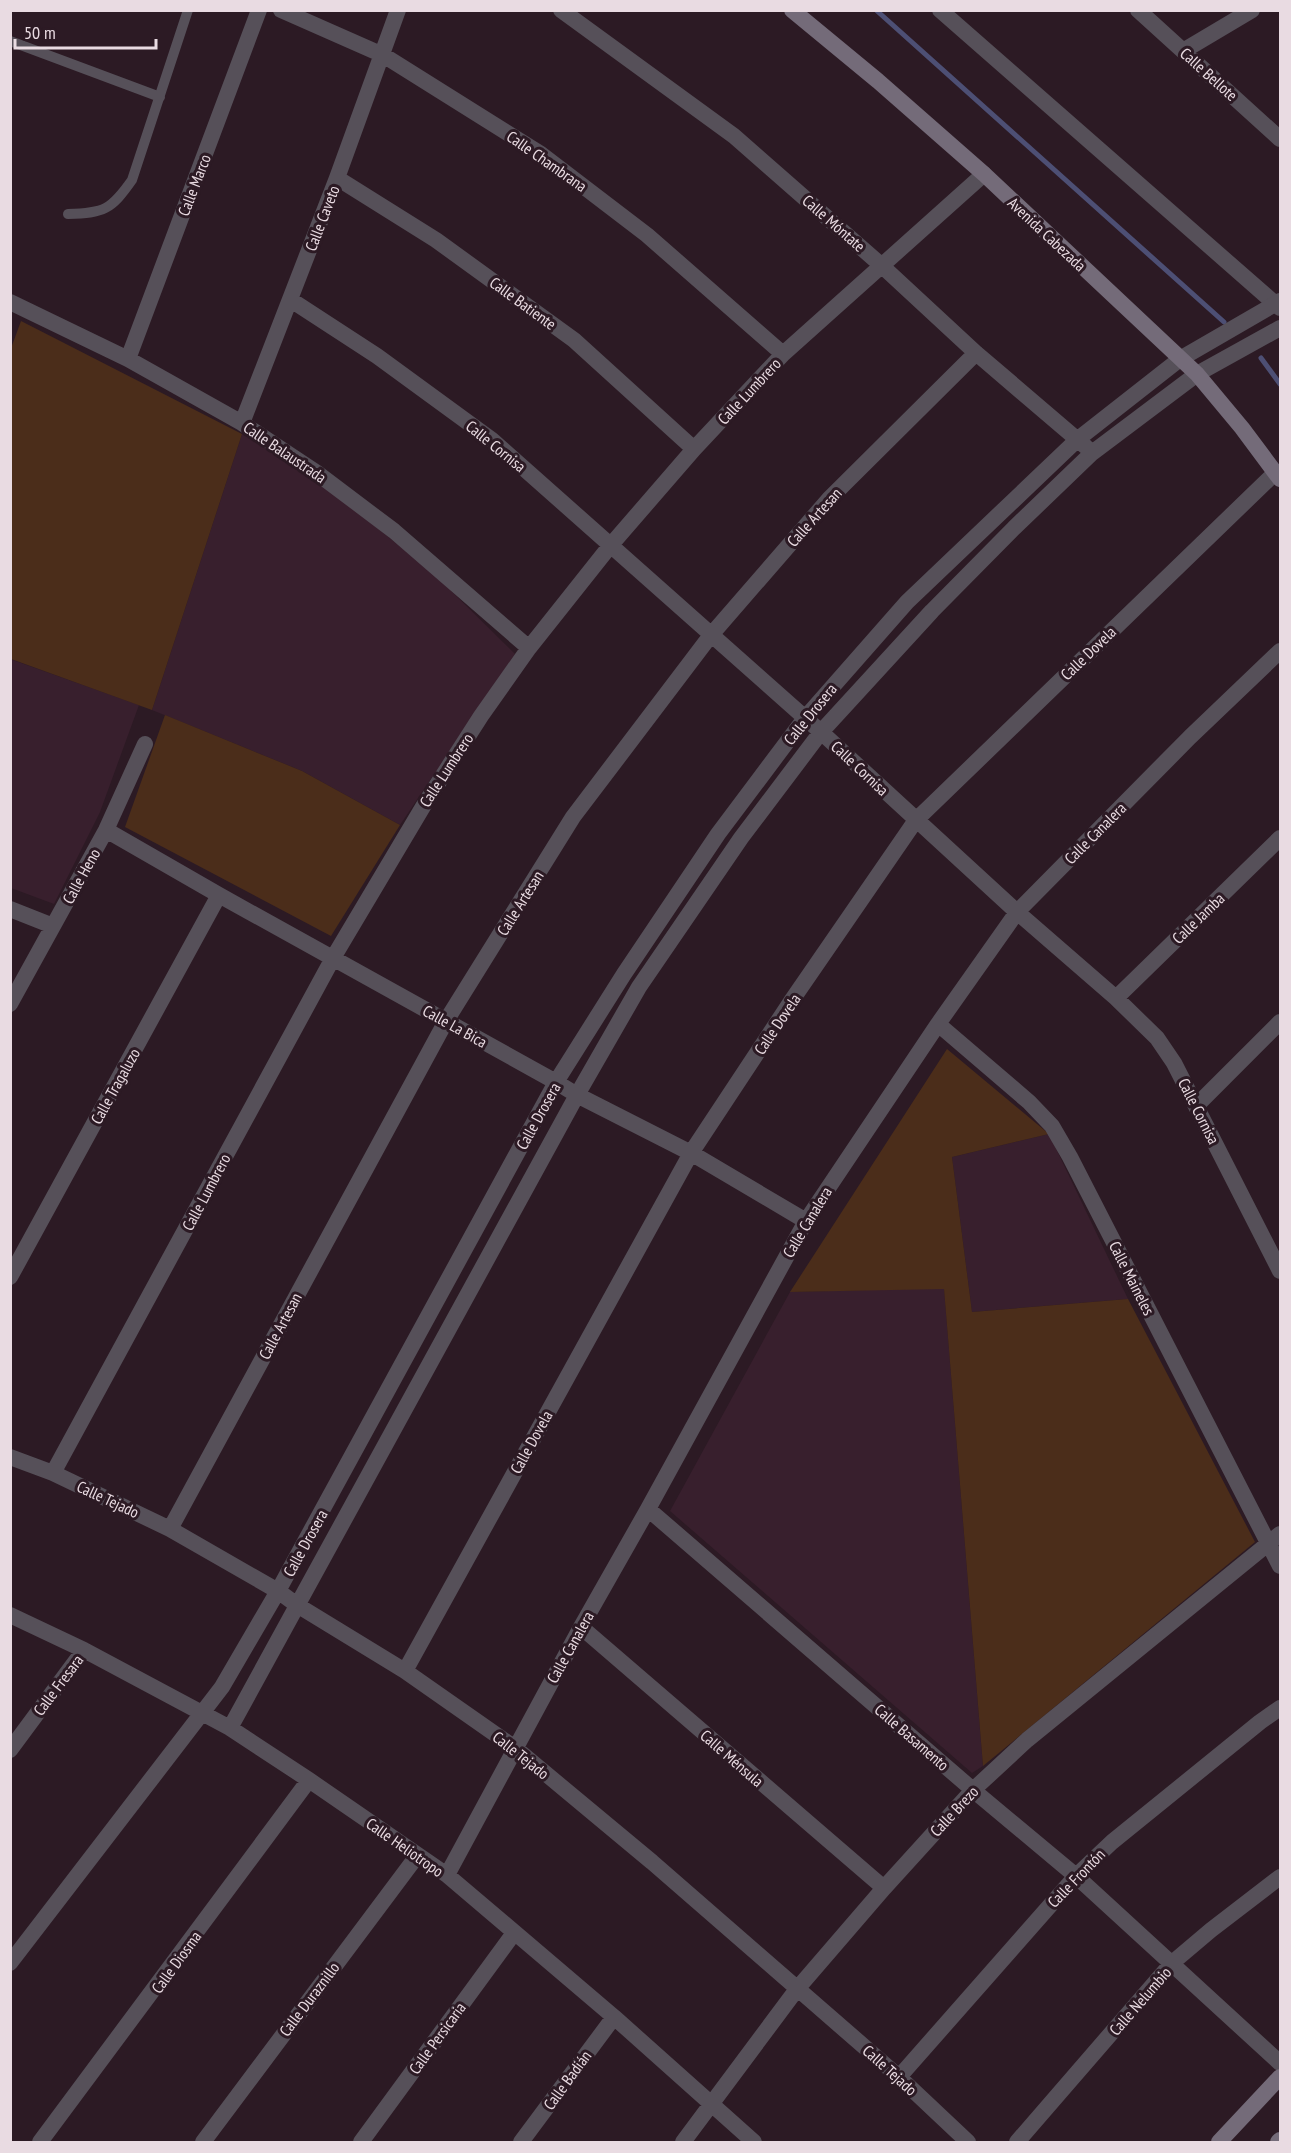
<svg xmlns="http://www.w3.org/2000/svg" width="1291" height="2153" viewBox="0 0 1291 2153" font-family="'PT Sans Narrow',sans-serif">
<rect width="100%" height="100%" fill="#2c1a24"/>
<!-- built -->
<path fill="#381f2d" d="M242,434L307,471L434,574L515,654L400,825L302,771L152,710Z
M10,659L139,705L100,812L54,904L11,888Z
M1049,1134L1128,1299L972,1312L952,1157Z
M944,1288L983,1766L972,1773L670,1511L790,1292Z"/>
<!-- green -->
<path fill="#4b2d1a" d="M21,321L242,434L152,710L11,659L10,351Z
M165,715L302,771L400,825L331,936L125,827Z
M947,1049L1049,1134L952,1157L972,1312L1128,1299L1255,1542L983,1766L944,1289L790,1292Z"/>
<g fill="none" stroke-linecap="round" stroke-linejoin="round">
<!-- stream -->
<path stroke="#4d4f74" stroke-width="5" d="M876,10L1224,322
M1261,358L1280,384"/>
<!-- service -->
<path stroke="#565059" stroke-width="10" d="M10,41L160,97
M68,214C104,213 111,210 132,180L188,10"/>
<!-- minor -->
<path stroke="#565059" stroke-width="16" d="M281,10L383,55L541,154L647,235L783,354
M561,10L734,136L881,265L976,353L1086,447
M940,10L1280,308
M1138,10L1280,139
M1183,51L1252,10
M337,178L436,240L574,340L694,449
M291,300L377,356L492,440L821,732L1017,912L1116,998L1157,1038L1174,1063L1280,1271
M10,302L128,359L242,423L317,473L394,531L529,648
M128,359L259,10
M242,423L337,178L398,10
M106,830L219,895L556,1082L577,1095L691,1153L806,1221
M10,909L53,926
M1116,998L1280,838
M10,1004L106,830L145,744
M938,1024L1029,1102L1052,1126L1070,1157L1280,1566
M1196,1106L1280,1022
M10,1277L219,895
M10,1457L53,1473L170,1529L278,1591L297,1605L405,1671L515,1748L652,1862L899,2077L968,2142
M53,1473L333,958L424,805L481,716L529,648L610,546L694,449L783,354L984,174
M648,1509L973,1790L1076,1876L1280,2063
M170,1529L446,1021L573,817L711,635L829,499L976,353
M10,1615L84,1650L230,1728L309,1780L447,1875L614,2017L754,2142
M581,1627L884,1888
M405,1671L691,1153L792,1000L916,820L1276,472
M230,1728L577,1095L639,987L741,838L821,732L932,611L1014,528L1092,453L1197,374
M10,1750L84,1650
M447,1875L581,1627L648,1509L806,1221L938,1024L1017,912L1190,737L1280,651
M10,1963L222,1687L278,1591L556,1082L624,974L718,834L805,718L907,602L1078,439L1180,359
M899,2077L1076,1876L1112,1842L1260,1722L1280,1708
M40,2142L309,1780
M203,2142L417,1856
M361,2142L514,1933
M521,2142L614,2017
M683,2142L797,1989L884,1888L973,1790L1027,1740L1280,1534
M1017,2142L1172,1963L1211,1930L1280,1877"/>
<!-- tertiary -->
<path stroke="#565059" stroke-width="16" d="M1180,359L1280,301
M1197,374L1280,328"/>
<!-- secondary -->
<path stroke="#746b79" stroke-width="16" d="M792,10L878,81L984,174L1197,374L1242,428L1280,479
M1219,2142L1280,2077
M1278,2142L1280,2140"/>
</g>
<g text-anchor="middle" stroke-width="6" stroke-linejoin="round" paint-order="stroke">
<!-- street labels -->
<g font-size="16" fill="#e9dbe2" stroke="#2c1a24">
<text transform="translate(1209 74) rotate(42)" y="6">Calle Bellote</text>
<text transform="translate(547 161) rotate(35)" y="6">Calle Chambrana</text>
<text transform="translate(194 185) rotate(-69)" y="6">Calle Marco</text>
<text transform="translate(322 218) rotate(-69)" y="6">Calle Caveto</text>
<text transform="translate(834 223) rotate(41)" y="6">Calle Móntate</text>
<text transform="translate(1047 234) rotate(43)" y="6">Avenida Cabezada</text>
<text transform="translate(523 303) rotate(36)" y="6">Calle Batiente</text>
<text transform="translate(749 391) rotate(-47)" y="6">Calle Lumbrero</text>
<text transform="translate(496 446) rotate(39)" y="6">Calle Cornisa</text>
<text transform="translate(285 452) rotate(34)" y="6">Calle Balaustrada</text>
<text transform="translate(814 517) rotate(-48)" y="6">Calle Artesan</text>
<text transform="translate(1088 653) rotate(-44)" y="6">Calle Dovela</text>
<text transform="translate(810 714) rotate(-51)" y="6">Calle Drosera</text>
<text transform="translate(860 768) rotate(43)" y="6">Calle Cornisa</text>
<text transform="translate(446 770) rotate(-57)" y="6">Calle Lumbrero</text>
<text transform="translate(1095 833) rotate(-45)" y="6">Calle Canalera</text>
<text transform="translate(81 876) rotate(-61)" y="6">Calle Heno</text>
<text transform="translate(520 903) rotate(-58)" y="6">Calle Artesan</text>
<text transform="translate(1198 918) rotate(-44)" y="6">Calle Jamba</text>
<text transform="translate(777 1024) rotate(-56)" y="6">Calle Dovela</text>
<text transform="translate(455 1026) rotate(29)" y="6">Calle La Bica</text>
<text transform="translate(115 1086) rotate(-61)" y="6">Calle Tragaluzo</text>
<text transform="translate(1199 1111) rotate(63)" y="6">Calle Cornisa</text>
<text transform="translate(538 1116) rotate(-61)" y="6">Calle Drosera</text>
<text transform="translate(206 1192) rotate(-62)" y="6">Calle Lumbrero</text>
<text transform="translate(807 1222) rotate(-59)" y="6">Calle Canalera</text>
<text transform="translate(1132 1278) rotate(63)" y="6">Calle Maineles</text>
<text transform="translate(280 1326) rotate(-62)" y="6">Calle Artesan</text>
<text transform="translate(531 1442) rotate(-61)" y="6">Calle Dovela</text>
<text transform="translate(108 1499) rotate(25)" y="6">Calle Tejado</text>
<text transform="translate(305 1543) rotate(-61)" y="6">Calle Drosera</text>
<text transform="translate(570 1647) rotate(-61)" y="6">Calle Canalera</text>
<text transform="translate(58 1685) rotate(-53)" y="6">Calle Fresara</text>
<text transform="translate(912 1737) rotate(41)" y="6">Calle Basamento</text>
<text transform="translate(521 1755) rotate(38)" y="6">Calle Tejado</text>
<text transform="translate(732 1758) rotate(41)" y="6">Calle Ménsula</text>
<text transform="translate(954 1811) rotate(-47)" y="6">Calle Brezo</text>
<text transform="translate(405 1847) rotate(35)" y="6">Calle Heliotropo</text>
<text transform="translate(1076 1878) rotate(-46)" y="6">Calle Frontón</text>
<text transform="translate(176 1962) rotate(-54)" y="6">Calle Diosma</text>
<text transform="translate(309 1999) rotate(-53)" y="6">Calle Duraznillo</text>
<text transform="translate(1140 2001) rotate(-49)" y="6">Calle Nelumbio</text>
<text transform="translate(437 2038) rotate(-54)" y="6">Calle Persicaria</text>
<text transform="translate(890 2070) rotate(42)" y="6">Calle Tejado</text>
<text transform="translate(567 2080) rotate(-54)" y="6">Calle Badián</text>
</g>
</g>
<!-- border -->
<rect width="1291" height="2153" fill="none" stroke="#e9dbe2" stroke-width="24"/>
<!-- scale -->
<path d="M15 39v9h141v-9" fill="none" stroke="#e9dbe2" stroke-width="3"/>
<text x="24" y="39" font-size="18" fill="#e9dbe2" stroke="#2c1a24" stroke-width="4.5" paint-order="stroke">50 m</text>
</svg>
